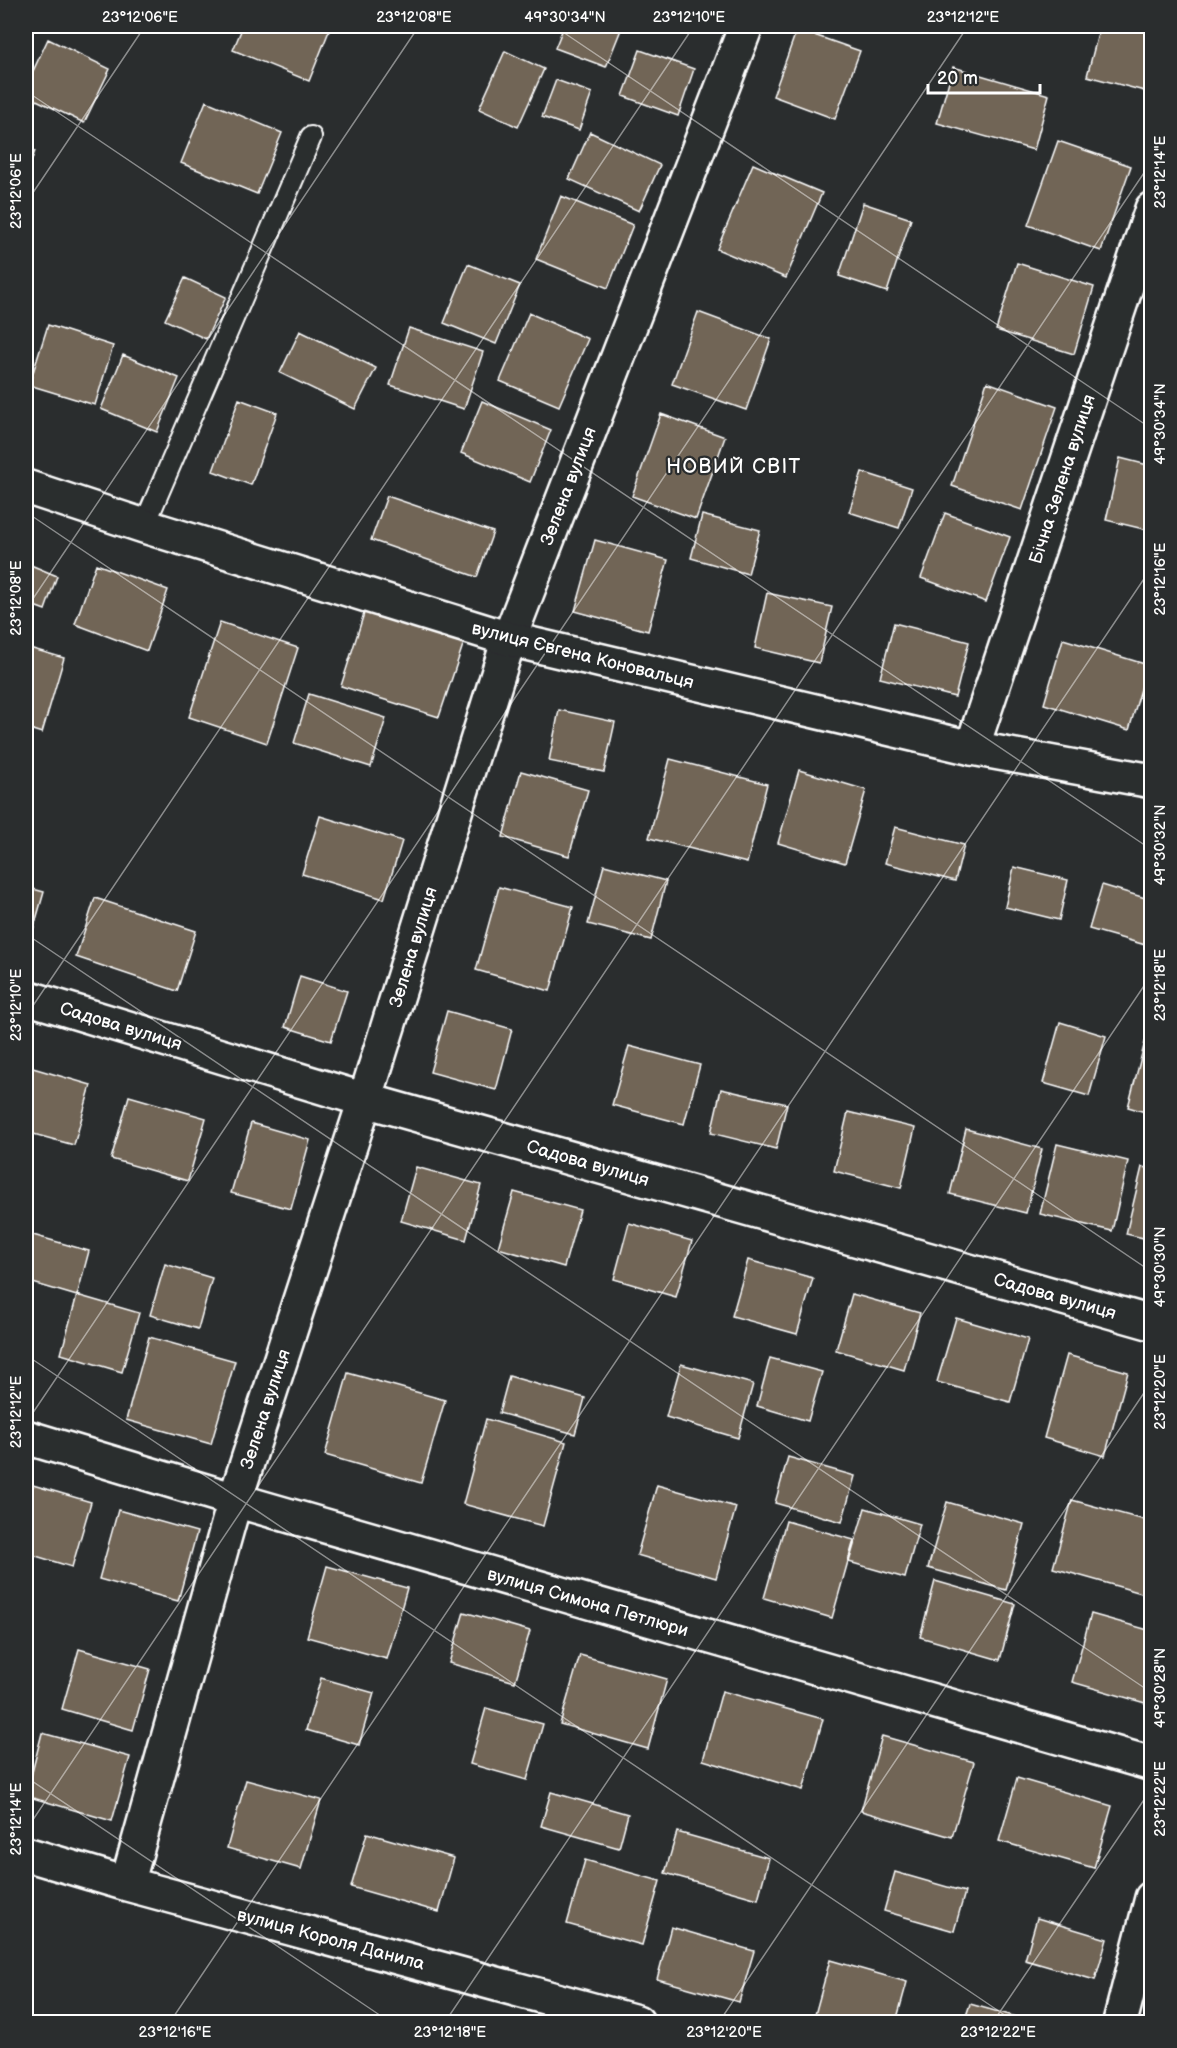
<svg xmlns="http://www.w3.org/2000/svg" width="1177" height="2048" viewBox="0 0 1177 2048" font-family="'Balsamiq Sans',sans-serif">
<rect width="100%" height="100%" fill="#2a2d2e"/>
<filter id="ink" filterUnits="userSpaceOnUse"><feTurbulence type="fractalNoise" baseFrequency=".0167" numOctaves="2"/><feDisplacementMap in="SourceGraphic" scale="12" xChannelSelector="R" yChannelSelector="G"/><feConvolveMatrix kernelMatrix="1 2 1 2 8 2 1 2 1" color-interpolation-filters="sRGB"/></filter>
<g filter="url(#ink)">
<!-- building -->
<path fill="#716557" stroke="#fff" stroke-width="1.5" d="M243,26H331L309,81L233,50Z
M564,26L622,27L606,67L555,48Z
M1100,26H1133L1152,30V93L1087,76Z
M797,29L860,51L835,119L773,96Z
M48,39L110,69L84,123L26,95V86Z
M640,50L694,69L678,116L623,96Z
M505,51L544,69L518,127L479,109Z
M953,67L1049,95L1034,150L937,123Z
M556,80L592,93L579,130L542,117Z
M206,101L282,133L257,194L181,163Z
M590,132L660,165L639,211L569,179Z
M1058,141L1131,166L1101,251L1028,225Z
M26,147L35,151L26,176Z
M753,164L822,193L786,278L717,249Z
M561,196L633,225L608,288L536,259Z
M863,203L911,219L887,292L839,276Z
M1017,263L1094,287L1074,354L996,330Z
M468,264L520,285L496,344L444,323Z
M185,278L226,297L206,339L165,320Z
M698,312L771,339L746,410L672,384Z
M529,313L588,339L559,406L500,381Z
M48,325L113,346L95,405L29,385Z
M409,328L483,352L464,409L390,385Z
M300,331L376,368L355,409L280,373Z
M123,355L179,378L157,432L101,409Z
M987,382L1057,407L1022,510L952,486Z
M239,399L277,413L251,485L213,471Z
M482,401L551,430L530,482L461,453Z
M661,414L725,437L696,519L632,496Z
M1120,458L1152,466V531L1106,520Z
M862,472L912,488L899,528L849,512Z
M387,496L493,532L477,577L371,540Z
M945,513L1010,537L986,602L921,578Z
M702,515L760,530L748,574L691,558Z
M595,540L668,560L648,631L575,611Z
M26,563L57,576L45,610L26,603Z
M96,564L168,590L147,651L75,624Z
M767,593L832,607L819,663L755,648Z
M366,607L465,639L439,717L341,686Z
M220,622L298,648L267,743L189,717Z
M894,623L969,642L955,697L880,678Z
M1063,639L1148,665L1129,730L1044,704Z
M26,647L64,658L42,733L26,728Z
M309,694L386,718L371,767L294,743Z
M559,710L615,722L604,772L549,761Z
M670,759L767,784L747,863L649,838Z
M799,770L866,790L845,863L778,843Z
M521,771L588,790L569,856L503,837Z
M320,816L402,841L384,899L302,874Z
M895,827L964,845L955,881L885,863Z
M604,865L666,881L651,940L588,924Z
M1014,867L1068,880L1059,920L1005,907Z
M1102,885L1152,900V937L1149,946L1089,929Z
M26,887L44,892L27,951L26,950Z
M499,887L573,907L550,991L476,970Z
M95,898L196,931L177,991L76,957Z
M300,976L347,991L331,1041L285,1027Z
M447,1011L512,1029L496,1090L430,1072Z
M1060,1022L1106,1036L1089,1096L1043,1083Z
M1145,1042L1152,1043V1114L1128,1107Z
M629,1046L700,1065L684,1124L612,1105Z
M26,1066L91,1085L74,1145L26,1132Z
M721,1089L787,1104L776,1149L711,1133Z
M129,1096L206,1118L188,1181L111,1159Z
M848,1112L915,1128L901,1188L834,1171Z
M251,1123L310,1140L291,1209L231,1193Z
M966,1129L1042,1149L1026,1213L950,1194Z
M1057,1144L1128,1161L1112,1231L1040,1214Z
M416,1167L481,1185L466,1240L401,1221Z
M1142,1167L1152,1169V1240L1126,1234Z
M514,1192L580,1210L564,1267L498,1248Z
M629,1223L692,1241L676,1297L614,1279Z
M26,1233L89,1251L77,1296L26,1281Z
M748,1260L813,1278L797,1334L732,1316Z
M165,1264L212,1278L198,1329L150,1315Z
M852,1294L920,1313L904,1370L836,1350Z
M77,1295L139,1313L122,1372L61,1354Z
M956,1318L1028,1339L1010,1402L937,1382Z
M149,1337L235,1361L211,1444L126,1420Z
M1067,1355L1128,1372L1105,1456L1044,1438Z
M770,1358L822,1372L808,1421L757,1406Z
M681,1364L753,1384L738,1438L666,1417Z
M348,1373L445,1400L421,1483L325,1455Z
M509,1376L585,1398L575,1434L499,1413Z
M486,1419L566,1442L543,1526L463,1504Z
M788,1457L855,1476L842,1522L775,1503Z
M26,1483L91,1502L72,1567L26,1553Z
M657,1485L736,1507L716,1578L637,1555Z
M1072,1500L1152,1522V1596L1053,1568Z
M947,1502L1024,1524L1006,1590L928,1568Z
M865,1508L920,1524L905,1578L849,1562Z
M118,1510L197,1532L178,1601L99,1579Z
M786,1521L854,1540L832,1618L764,1598Z
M327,1566L407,1588L387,1659L307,1637Z
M935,1581L1015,1604L1000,1660L920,1637Z
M464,1612L530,1631L515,1682L449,1663Z
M1091,1614L1152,1631V1705L1072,1682Z
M79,1649L150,1669L133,1730L62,1709Z
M580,1655L667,1679L648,1749L560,1724Z
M321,1678L374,1693L359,1745L306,1730Z
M722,1691L823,1719L803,1790L703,1760Z
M486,1708L543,1724L527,1780L470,1764Z
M42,1733L130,1757L112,1821L26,1796Z
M882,1736L974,1762L952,1837L861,1811Z
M1017,1778L1112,1806L1094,1868L999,1841Z
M246,1780L321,1800L301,1869L227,1848Z
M551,1792L628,1814L619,1848L541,1826Z
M677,1832L769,1858L758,1899L665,1873Z
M367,1833L454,1858L439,1912L351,1887Z
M585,1860L660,1881L642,1945L567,1924Z
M895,1872L965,1892L954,1931L884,1911Z
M1037,1918L1107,1939L1095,1980L1025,1960Z
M671,1927L754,1951L739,2002L657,1979Z
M830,1960L907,1982L896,2022H813Z
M970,2004L1035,2022H964Z"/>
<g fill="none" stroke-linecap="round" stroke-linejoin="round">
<!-- lane casing -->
<g stroke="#fff" stroke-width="24">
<path id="lane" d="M144,526L311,137"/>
</g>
<!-- street casing -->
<g stroke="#fff" stroke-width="38">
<path id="street" d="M972,748L1152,209
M26,997L365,1100L1152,1323
M26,1437L235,1500L1152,1764
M26,1854L127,1884L637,2022
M127,1884L235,1500L365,1100L509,639L746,26
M1120,2022L1152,1898"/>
</g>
<!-- secondary casing -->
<g stroke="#fff" stroke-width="38">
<path id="secondary" d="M26,487L144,526L509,639L972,748L1152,781"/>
</g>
<!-- lane -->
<use href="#lane" stroke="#2a2d2e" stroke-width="20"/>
<!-- street -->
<use href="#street" stroke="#2a2d2e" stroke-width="33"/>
<!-- secondary -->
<use href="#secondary" stroke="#2a2d2e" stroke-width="33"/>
</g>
</g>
<!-- ticks -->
<path fill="none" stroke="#fff" stroke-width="1.5" stroke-opacity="0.45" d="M554,26L1152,429M26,91L1152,850M26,203L145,26M26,512L1152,1272M26,609L419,26M26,934L1152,1693M26,1016L694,26M26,1355L1015,2022M26,1423L968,26M26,1777L390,2022M26,1830L1152,161M170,2022L1152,567M445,2022L1152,974M719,2022L1152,1381M993,2022L1152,1788"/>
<g text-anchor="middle" stroke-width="4.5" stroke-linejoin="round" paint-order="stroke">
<!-- street labels -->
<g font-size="18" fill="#fff" stroke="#2a2d2e">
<text transform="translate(1062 479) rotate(-72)" y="6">Бічна Зелена вулиця</text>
<text transform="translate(568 486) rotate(-69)" y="6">Зелена вулиця</text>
<text transform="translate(583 655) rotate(14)" y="6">вулиця Євгена Коновальця</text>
<text transform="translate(413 947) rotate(-73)" y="6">Зелена вулиця</text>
<text transform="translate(121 1026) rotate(17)" y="6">Садова вулиця</text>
<text transform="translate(588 1163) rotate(16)" y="6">Садова вулиця</text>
<text transform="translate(1055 1296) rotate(16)" y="6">Садова вулиця</text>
<text transform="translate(265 1409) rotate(-72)" y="6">Зелена вулиця</text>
<text transform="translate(588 1602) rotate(16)" y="6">вулиця Симона Петлюри</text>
<text transform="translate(331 1939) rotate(15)" y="6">вулиця Короля Данила</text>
</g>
<!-- neighbourhood labels -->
<g font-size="20" letter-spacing="1.5" fill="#fff" stroke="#2a2d2e">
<text x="734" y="473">НОВИЙ СВІТ</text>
</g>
</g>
<!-- margin -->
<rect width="1177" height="2048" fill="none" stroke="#2a2d2e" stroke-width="66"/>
<!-- scale -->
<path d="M928 84v9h112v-9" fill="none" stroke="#ffffff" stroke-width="3"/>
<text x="937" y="84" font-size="18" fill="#ffffff" stroke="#2a2d2e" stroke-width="4.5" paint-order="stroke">20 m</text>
<rect x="33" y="33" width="1111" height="1982" fill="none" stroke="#fff" stroke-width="2"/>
<g font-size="15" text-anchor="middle" fill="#fff">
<text x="140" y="22">23°12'06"E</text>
<text x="414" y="22">23°12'08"E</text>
<text x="565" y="22">49°30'34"N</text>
<text x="689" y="22">23°12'10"E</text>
<text x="963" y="22">23°12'12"E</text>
<text transform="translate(1160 172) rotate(-90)" y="5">23°12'14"E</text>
<text transform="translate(16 191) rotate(-90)" y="5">23°12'06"E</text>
<text transform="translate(1160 424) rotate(-90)" y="5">49°30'34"N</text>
<text transform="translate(1160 579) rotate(-90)" y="5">23°12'16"E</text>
<text transform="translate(16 598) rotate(-90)" y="5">23°12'08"E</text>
<text transform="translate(1160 845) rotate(-90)" y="5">49°30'32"N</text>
<text transform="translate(1160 985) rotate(-90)" y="5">23°12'18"E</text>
<text transform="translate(16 1005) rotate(-90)" y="5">23°12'10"E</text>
<text transform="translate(1160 1267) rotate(-90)" y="5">49°30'30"N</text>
<text transform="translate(1160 1392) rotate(-90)" y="5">23°12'20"E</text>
<text transform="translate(16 1412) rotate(-90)" y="5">23°12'12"E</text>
<text transform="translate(1160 1688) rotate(-90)" y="5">49°30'28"N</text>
<text transform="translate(1160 1799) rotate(-90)" y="5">23°12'22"E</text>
<text transform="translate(16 1819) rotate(-90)" y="5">23°12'14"E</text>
<text x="175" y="2037">23°12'16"E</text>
<text x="450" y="2037">23°12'18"E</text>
<text x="724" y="2037">23°12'20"E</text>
<text x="998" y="2037">23°12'22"E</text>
</g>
</svg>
